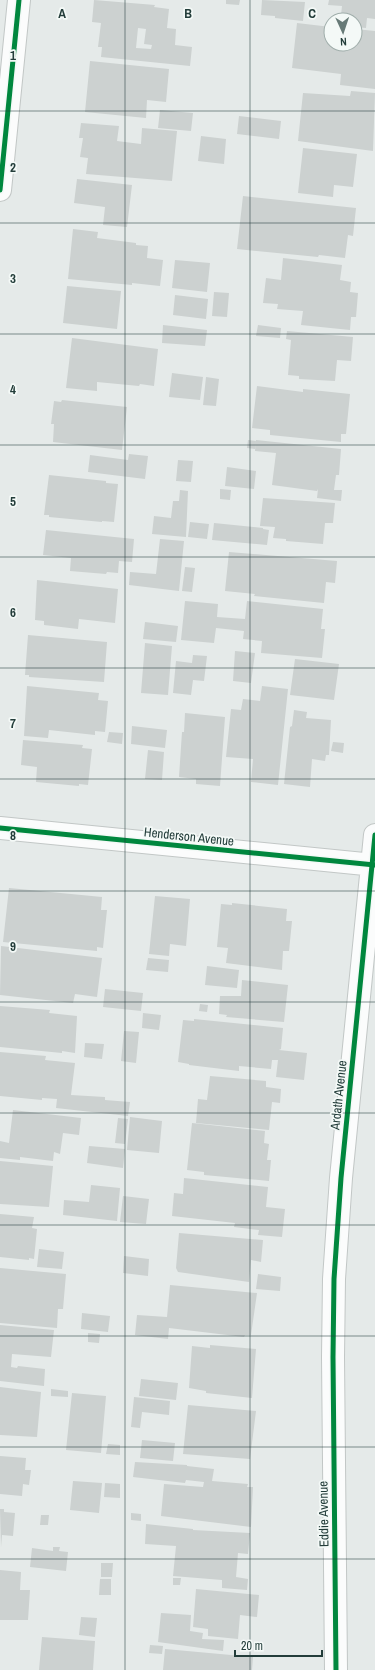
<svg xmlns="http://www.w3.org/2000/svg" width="375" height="1670" viewBox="0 0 375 1670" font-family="'Archivo Narrow',sans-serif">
<rect width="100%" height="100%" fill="#e5eae9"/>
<!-- building -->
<path fill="#ccd1d0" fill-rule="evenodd" d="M94,0L155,5L154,7L169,9L167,28L176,29L175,45L192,47L190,66L101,57L102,47H98L101,23L92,22ZM138,28L146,29L144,44L152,45L151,49L136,48Z
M226,0H240L239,5L226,4Z
M262,0L305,2L303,21L275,18V16L261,15Z
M329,0H375V19L367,18L366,28L355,27V20H343V16L341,15L342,6L328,5Z
M297,23L331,27V44H355V29L375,31V89L340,85L341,74L292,68Z
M90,61L169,69L166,102L147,100L146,118L85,112Z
M351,91L375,93L373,151L298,141L303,93L350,96Z
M160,110L193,113L191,131L158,128Z
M239,116L281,121L279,139L237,134Z
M81,123L119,126L117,141L141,144L142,128L177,131L172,181L86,174L88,158L80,157L83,138H79Z
M201,136L226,139L224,164L198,161Z
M303,148L357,154L353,187L334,185L333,197L298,193Z
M77,179L132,185L127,227L103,225L105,207L74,203Z
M243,196L356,208L353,236L348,235L345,258L319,255L318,257L237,249Z
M73,229L98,232L97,238L136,243V245L148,246L147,258L163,260L160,286L132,283V285L68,279Z
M283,258L342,265L340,280L351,282L350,292L358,293L356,317H351L350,330L301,325L303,311L277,309L278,304L263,303L266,278L281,280Z
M175,260L210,263L207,292L172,288Z
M67,286L121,291L117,329L63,323Z
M214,292L229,293L227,317L212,316Z
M175,295L208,299L206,319L173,315Z
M163,325L207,330L205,346L162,343Z
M258,325L281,328L280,338L256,336Z
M287,331L353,337L351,361L337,360L335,381L299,379V376L288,375L291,340L286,339Z
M72,338L158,349L154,386L140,384L139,386L97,382V391L66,388Z
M172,373L203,377L200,400L169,397Z
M206,377L219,379L216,406L203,405Z
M257,386L303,392V389L350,394L346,434H341V442L270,435V430L252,428Z
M62,400L127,407L122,450L53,442L54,424H51L54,401L61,402Z
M248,440L256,441L255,449L247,448Z
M256,440L341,449L339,475H336L334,490H342L341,501L317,498L318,489L317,491L272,485L276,453L255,451Z
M129,454L148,456L145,479L88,472L90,455L128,460Z
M178,460L193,461L191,482L176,481Z
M227,467L256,471L254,489L225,486Z
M49,475L106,481V483L118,484L114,522L102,521V522L49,517V515H44Z
M220,489L231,490L230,500L220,499Z
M180,490L188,491L186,537L152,534L154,516L171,518L173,501H179Z
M263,498L335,503L333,523H325L323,544L286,541V539L273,538L275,527L260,526Z
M190,522L209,524L207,539L188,537Z
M214,523L263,528V529L269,530L267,545L212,540Z
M46,530L134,539L132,562L119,561L118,573L107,572L106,574L70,571L71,558L43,555Z
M160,539L184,541L179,591L129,585L130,572L156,574Z
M229,552L337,561L335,583L326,582L324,603L254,596L255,594L225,591Z
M185,567L195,568L192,592L182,591Z
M37,580L118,589L115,623L79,619L78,629L44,625V621L35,620Z
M185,601L218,604L217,617L245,619L247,601L323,609L321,629H325L322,658L261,653L262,641L243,639L244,631L216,628L214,643L181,640Z
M145,622L178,626L176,642L143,639Z
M28,635L107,642L104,682L29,677V675H25Z
M145,643L172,646L168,695L141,693Z
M235,651L255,653L251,683L233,681Z
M193,655L207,656L204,681L193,680L191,695L173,693L176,661L192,663Z
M295,659L339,664L334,700L290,695Z
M27,686L99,693L98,700L108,701L105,732L95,731V735L49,730L48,738L24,736Z
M262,686L288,689L278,785L251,782L253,759L226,757L231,709L241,710L243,699L260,701Z
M294,710L307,712L306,718L331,720L329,755H326L325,761L312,759L310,787L284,784L290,727L292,726Z
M185,713L225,717L220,786L196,784V779L179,777L182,732H184Z
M132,726L167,730L165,748L131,744Z
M109,732L123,733L122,744L107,742Z
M23,740L83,745L82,748L92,749L88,785L79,784V786L36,782L37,767L21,765Z
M333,742L344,743L343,753L331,751Z
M148,750L164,752L162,780L145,779Z
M9,888L102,897L101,910H107L103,948L97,947V951L3,942Z
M155,896L190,899L186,946L170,944L169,956L149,954Z
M232,903L287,909L286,921H292L289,951H283L282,970L226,963L228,948L217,947L221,904L232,905Z
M1,946L102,958L97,997L75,994L73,1003L0,995Z
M148,958L169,960L168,972L146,970Z
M207,966L239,970L237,988L205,985Z
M242,980L288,985L284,1022L226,1017L227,1015L219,1014L220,996H241Z
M105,989L143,993L141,1011L103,1007Z
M200,1004L208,1005L207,1012L199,1011Z
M0,1006L50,1010L49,1013L77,1016L75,1053L62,1051V1053L0,1047Z
M143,1013L161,1015L159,1030L142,1028Z
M194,1019L283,1028L281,1049L279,1050L307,1053L304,1080L276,1077L278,1060H272L271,1069L239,1066V1071L189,1065V1064L178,1062L183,1020L194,1021Z
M124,1031L139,1032L136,1063L121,1061Z
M85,1043L104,1044L102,1059L84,1057Z
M0,1052L46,1056L45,1060L75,1063L71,1095L105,1097V1100L130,1102L128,1116L56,1108L57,1099L42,1098V1100L0,1096Z
M210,1076L266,1081V1087L281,1089L280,1103L272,1102L269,1130L196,1123L198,1099L207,1100Z
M13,1110L81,1118L79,1135L63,1133L60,1154L54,1152L53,1161L20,1157V1160L0,1158V1141L9,1143Z
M130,1117L162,1121L159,1153L127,1150Z
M118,1118L128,1119L125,1144L115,1143Z
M192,1123L265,1131L264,1143L269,1144L267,1160H271L269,1181L204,1175V1172L187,1170Z
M89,1146L125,1149L123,1168L87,1163Z
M0,1161L53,1166L49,1207L0,1204Z
M184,1178L268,1187L266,1207L285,1209L282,1237L258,1235L259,1230L234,1227L235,1223L172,1216L174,1193L183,1194Z
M91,1185L120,1188L117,1221L63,1215L64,1200L89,1202Z
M123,1196L149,1199L146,1224L120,1222Z
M0,1214L34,1217L32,1228L37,1229L34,1259L29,1258V1260L0,1257Z
M179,1233L263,1240L261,1262L251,1260L249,1282L178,1272L176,1268Z
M39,1249L64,1252L62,1269L37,1267Z
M124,1256L149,1259L148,1276L123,1273Z
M0,1268L66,1274L63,1309H58L57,1328L0,1323Z
M258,1274L281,1277L280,1291L256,1289Z
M170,1285L257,1293L251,1335H245L244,1337L169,1328L168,1339L135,1335L137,1315L167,1317Z
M82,1313L110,1316L108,1332L81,1329Z
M0,1325L54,1330L51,1357L12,1354L11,1367L17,1368L18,1366L45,1369L44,1386L0,1381Z
M88,1333L100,1334L99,1343L88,1342Z
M210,1345L256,1349L252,1398L206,1393V1391L189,1388L192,1346L210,1348Z
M141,1379L178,1383L176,1400L139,1396Z
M0,1387L41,1392L37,1437L0,1435Z
M51,1389L68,1391V1397L51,1396Z
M72,1393L106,1396L101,1453L66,1450Z
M134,1397L170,1401L169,1415L142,1412L140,1428L131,1427Z
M188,1405L256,1411L250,1459L183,1454Z
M142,1440L175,1443L173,1461L140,1458Z
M108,1444L120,1445V1455L106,1454Z
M0,1456L26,1458L25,1470H31L29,1485L23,1484L22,1496L0,1494Z
M135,1462L187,1465V1466L214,1469L212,1481L248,1484L247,1487H253L251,1527L161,1516L164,1484L203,1487L204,1482L186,1480L185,1483L133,1477Z
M73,1481L102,1483L99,1513L70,1510Z
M105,1483L120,1484V1498L104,1497Z
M0,1509H4V1512L15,1513L13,1536L2,1535L1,1547Z
M131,1513L141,1514V1521L131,1520Z
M41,1515H49L48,1525H40Z
M146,1524L193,1529V1530L250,1533L248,1554L238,1553L236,1577L248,1579L247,1590L222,1588V1580L173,1576L176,1546L145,1544Z
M53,1547H60L59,1551L68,1552L66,1571L30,1567L32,1548L53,1551Z
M101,1563H113L112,1577H101Z
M0,1570L21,1572L20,1590H30L28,1620H0Z
M173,1578H181L180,1585H173Z
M100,1579H111V1595H99Z
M196,1589L259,1595L257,1617L240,1615L238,1639L208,1636V1629L193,1627Z
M161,1613L191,1615L190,1631L203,1633L202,1639L224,1640L223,1651L158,1642Z
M81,1617L97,1618L95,1637L79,1635Z
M42,1637L95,1641L93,1670H39Z
M150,1645L163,1646L162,1654L149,1653Z
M165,1649L253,1657L252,1670H163Z"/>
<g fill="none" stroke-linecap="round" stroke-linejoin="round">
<!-- street casing -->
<g stroke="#c2c7c6" stroke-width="24">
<path id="street" d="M0,190L19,0
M0,828L375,865
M336,1670L333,1357L334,1279L341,1178L375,835"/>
</g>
<!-- street -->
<use href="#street" stroke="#fbfcfc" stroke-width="22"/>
<!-- cycleway casing -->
<g stroke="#f4f9f7" stroke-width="8">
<path id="cycleway" d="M0,190L19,0
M0,828L375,865
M336,1670L333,1357L334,1279L341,1178L375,835"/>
</g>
<!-- cycleway -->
<use href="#cycleway" stroke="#00873e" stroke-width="5"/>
</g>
<!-- grid -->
<path fill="none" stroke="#233d3a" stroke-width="1" stroke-opacity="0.55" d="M125,0V1670M250,0V1670M0,111H375M0,223H375M0,334H375M0,445H375M0,557H375M0,668H375M0,779H375M0,891H375M0,1002H375M0,1113H375M0,1225H375M0,1336H375M0,1447H375M0,1559H375"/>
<g text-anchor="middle" stroke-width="3.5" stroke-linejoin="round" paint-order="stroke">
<!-- street labels -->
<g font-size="13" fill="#233d3a" stroke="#f4f9f7">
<text transform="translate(189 836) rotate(6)" y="5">Henderson Avenue</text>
<text transform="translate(338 1095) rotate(-84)" y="5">Ardath Avenue</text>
<text transform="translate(323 1514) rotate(-91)" y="5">Eddie Avenue</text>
</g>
</g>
<g font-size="13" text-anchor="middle" font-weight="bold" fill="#233d3a" stroke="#f4f9f7" stroke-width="3.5" stroke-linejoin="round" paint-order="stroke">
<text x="62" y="18">A</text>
<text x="188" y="18">B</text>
<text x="312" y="18">C</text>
<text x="13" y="60">1</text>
<text x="13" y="172">2</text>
<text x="13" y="283">3</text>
<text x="13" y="394">4</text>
<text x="13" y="506">5</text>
<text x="13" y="617">6</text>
<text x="13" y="728">7</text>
<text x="13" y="840">8</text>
<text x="13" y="951">9</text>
</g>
<!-- north arrow -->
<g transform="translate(343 32) rotate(177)"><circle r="19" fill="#f4f9f7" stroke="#a0aeab"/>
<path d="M0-3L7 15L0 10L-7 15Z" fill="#677a77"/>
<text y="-6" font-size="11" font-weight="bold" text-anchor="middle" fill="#233d3a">N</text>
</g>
<!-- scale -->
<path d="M235 1650v6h87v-6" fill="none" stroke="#233d3a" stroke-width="2"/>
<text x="241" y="1650" font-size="12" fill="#233d3a" stroke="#f4f9f7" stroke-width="3" paint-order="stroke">20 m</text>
</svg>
